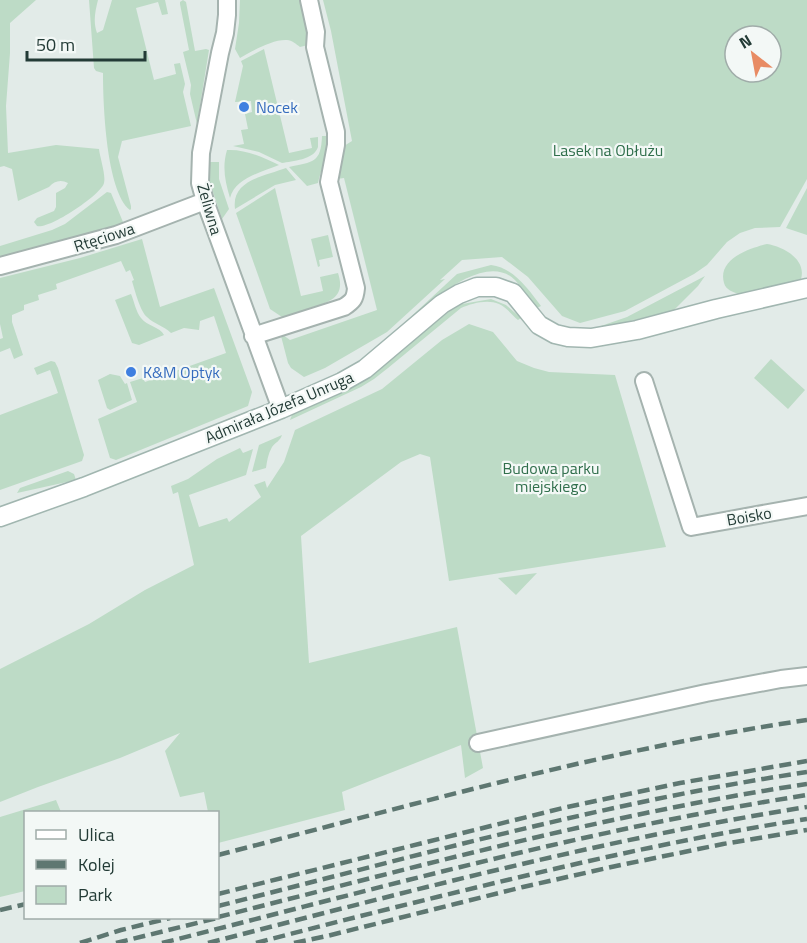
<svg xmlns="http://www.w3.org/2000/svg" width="807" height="943" viewBox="0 0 807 943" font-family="'Titillium Web',sans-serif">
<rect width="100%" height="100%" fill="#e2ebe8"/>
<!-- green -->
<path fill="#bddbc6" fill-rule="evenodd" d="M0,0H36L10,23V53L6,106L8,153L56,145L99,149C100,158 106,175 104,183C102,194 49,230 37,226C36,225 35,223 34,222L37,218L54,211L56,207V193L65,188L68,183C61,179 54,181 49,187L18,201L12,169L4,166L0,167Z
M89,0H98C95,12 93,22 97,33L103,30L112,0H165L168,14L162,15L158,2L136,8L154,80L176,74L174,64L180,63L185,84L183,92L191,126L122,141L118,157L131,206V209L130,210C106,191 103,103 103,73L96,71L94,68Z
M183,0L186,2L195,51L206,49L209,50L197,124L190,94L191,85L183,52L189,50L180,4V2Z
M240,0H301L309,42L308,45L300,47C296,44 292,40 287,40C273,39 252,51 240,58L235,49L239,23Z
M323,0H807V179L780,227L755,228L740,233L727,242L707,265L694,274L625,311L580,323L562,316L528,277L502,257L462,260L440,280L445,279L387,332L325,368L304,377L291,368L288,363L281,336L283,335L290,340L377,310L344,178L337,179L344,146L352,141L331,31ZM735,36H771V72H735Z
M264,49L289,153L312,148L310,138L318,137C318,139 318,145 318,147C314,160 292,161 282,163L259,152L233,146L244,144L241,130L248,129L245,114L252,112L251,101L235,102L243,66L241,61Z
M322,136H328C330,149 321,169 318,183L307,186L289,167C313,162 321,163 322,136Z
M227,150C245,149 262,157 279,165C262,172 235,178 230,198C225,181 222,167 227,150Z
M210,162H219V179L229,209L222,219L210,183L209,163Z
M286,168L296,180L275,185L235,209C231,180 265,176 286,168Z
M275,188L301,296L323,291L320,277L338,273C346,297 330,302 310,308C301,311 292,314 282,317L270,309L236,213Z
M807,188V235L786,228Z
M107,192L111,193L123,222L121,224L67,241L0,257V246L52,230L65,224Z
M328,235L333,257L319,260L320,266L318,267L311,239Z
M142,239L160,307L214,288L252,392L248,406L116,460L110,458L98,419L137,402L130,382L143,378L145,382L226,353L214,316L200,321L199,330L184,328L171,333C164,326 154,324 147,317C140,311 135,291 132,281L134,280L130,270L126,272L121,261L56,284L57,289L38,295L39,300L24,305V310L12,315V322L23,355L14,359L10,348L0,352V339L3,338L0,324V278L80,258Z
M767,244C782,246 807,259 801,279L739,294C733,292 726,290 724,283C717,259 750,248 767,244Z
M491,265C514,268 528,289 541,306L537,308C531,300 518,281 510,276C476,254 415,315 390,336L457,274Z
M705,276L698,286L674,310L599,329L598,327L627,317Z
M131,294C134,301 136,312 141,318C147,326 160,327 164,335L139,345L132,343L115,300Z
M491,299L506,305L521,318L518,320C512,315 506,307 499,304C488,299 472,303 461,308L388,368L374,379L361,387L290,420L292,415L297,411L343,391L364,380L451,310L462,304Z
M469,324L493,332L517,361L534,368L549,372L615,375L666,547L449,581L430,457L420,454L401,462L301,536L309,663L457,627L483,768L465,778L461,745L342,792L345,810L218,843V812H208L204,792L180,797L165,751L180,733L120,758L38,787L0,802V669L89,624L145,590L194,565L178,492L173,494L171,486L188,479L217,459L240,448L243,453L253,449L246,475L189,495L199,527L227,518L229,522L261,497L254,485L265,481L267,488L284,462L295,430L382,389L442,340Z
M771,359L805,390L788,409L754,378Z
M51,361L55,362L58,368L84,455L82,461L0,490V415L58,393L50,370L37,375L34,368Z
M110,374L120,376L125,384L127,383L132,400L110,410L107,408L98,380Z
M282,435C280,441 276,442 272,447C268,454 267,461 266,468L252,472L259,445Z
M68,471L74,474L76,480L17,493L20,488Z
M537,573L516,595L498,578Z
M56,800L61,812H26L25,891L0,897V817Z"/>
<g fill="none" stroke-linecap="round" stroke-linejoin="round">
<!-- street casing -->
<g stroke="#a5b3af" stroke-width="20">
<path id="street" d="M227,0V15L225,33L220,53L201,153L200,183L205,201L281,409
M0,266L116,235L205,201
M253,336L344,307C353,301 355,299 356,288L329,182L336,145V132L315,47L316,32L309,0
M644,381L691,527L807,506
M478,743L706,693L781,679L807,676"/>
</g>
<!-- secondary casing -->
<g stroke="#a1b6b0" stroke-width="21">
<path id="secondary" d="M0,517L84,487L281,409L342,382L365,369L442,304L459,294L477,287H496L513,293L539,325L555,334L568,337L591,338L637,330L716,309L807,288"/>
</g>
<!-- street -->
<use href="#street" stroke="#fff" stroke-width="16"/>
<!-- secondary -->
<use href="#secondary" stroke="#fff" stroke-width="18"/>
<!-- rail -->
<path stroke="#5e7771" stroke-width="4.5" stroke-dasharray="12 6" stroke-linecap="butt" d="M218,855C413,805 607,749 807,720
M218,894L563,808L680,783L807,761
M218,906C413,857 607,802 807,772
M0,910L26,904
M218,917C413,868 607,814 807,784
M80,943L121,930L170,918
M116,943L217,918
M162,943C376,889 589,829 807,795
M208,943C406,892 604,839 807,807
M256,943C316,927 376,912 437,897C560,867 682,838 807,819
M294,943L327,936L523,887L616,866L723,844L807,830"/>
</g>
<!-- markers -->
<g fill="#3f7fe0" stroke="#f3f8f6" stroke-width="2">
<circle cx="244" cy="107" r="6"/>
<circle cx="131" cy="372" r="6"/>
</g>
<g text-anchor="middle" stroke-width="4.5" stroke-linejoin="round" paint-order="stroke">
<!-- shop labels -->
<g font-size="16" fill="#366cbe" stroke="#f3f8f6" text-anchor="start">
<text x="256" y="113">Nocek</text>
<text x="143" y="378">K&amp;M Optyk</text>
</g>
<!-- park labels -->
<g font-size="16" fill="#306f4c" stroke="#f3f8f6">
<text x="608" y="156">Lasek na Obłużu</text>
<text x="551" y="474">Budowa parku<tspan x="551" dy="18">miejskiego</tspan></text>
</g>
<!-- street labels -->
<g font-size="16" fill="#233b36" stroke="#f3f8f6">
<text transform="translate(210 209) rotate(74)" y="6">Żeliwna</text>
<text transform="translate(104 237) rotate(-18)" y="6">Rtęciowa</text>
<text transform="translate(279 407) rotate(-23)" y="6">Admirała Józefa Unruga</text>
<text transform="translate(749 516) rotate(-10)" y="6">Boisko</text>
</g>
</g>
<!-- legend -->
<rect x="24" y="811" width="195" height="108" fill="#f3f8f6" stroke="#a0aca9" stroke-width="1.5"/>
<rect x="36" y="830" width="30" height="9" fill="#ffffff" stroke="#a0aca9" stroke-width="1.5"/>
<text x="78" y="841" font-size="18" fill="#233b36">Ulica</text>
<rect x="36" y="860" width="30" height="9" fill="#5e7771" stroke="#a0aca9" stroke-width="1.5"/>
<text x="78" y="871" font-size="18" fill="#233b36">Kolej</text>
<rect x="36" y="886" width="30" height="18" fill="#bddbc6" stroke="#a0aca9" stroke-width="1.5"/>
<text x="78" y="901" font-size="18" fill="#233b36">Park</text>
<!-- north arrow -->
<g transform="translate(753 54) rotate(329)"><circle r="28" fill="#f3f8f6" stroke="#a0aca9" stroke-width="1.5"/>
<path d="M0-4.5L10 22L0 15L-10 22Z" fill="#e88b63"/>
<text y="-9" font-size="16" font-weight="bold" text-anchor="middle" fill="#233b36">N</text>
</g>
<!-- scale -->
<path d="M27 51v9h118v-9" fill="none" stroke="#233b36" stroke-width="3"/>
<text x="36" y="51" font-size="18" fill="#233b36" stroke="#f3f8f6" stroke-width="4.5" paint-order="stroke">50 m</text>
</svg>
